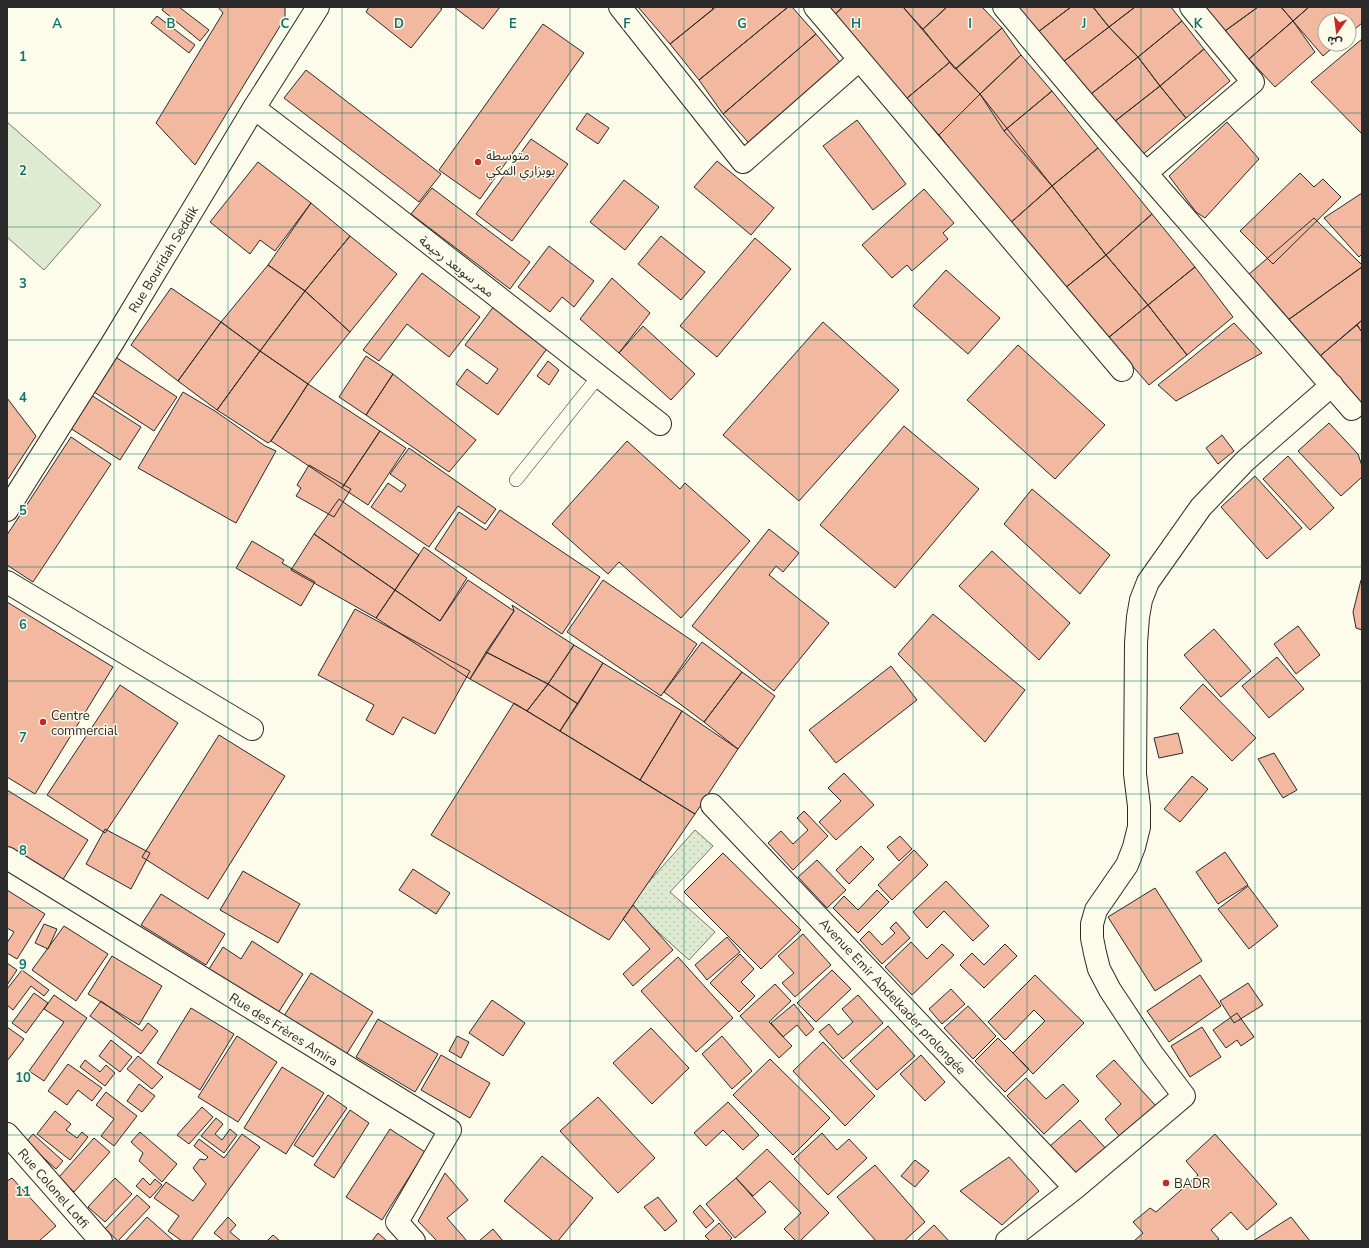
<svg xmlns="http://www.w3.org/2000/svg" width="1369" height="1248" viewBox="0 0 1369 1248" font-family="'Nunito Sans','Noto Sans Arabic',sans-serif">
<defs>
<pattern id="park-dots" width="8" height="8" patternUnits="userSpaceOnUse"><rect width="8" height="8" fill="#deebd1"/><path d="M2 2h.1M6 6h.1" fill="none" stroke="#bfcab4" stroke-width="1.8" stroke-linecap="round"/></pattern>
</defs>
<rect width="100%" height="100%" fill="#fdfbea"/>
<!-- park -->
<path fill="url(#park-dots)" stroke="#74746e" d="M695,830L713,846L670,892L715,932L689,960L628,905Z"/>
<!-- pitch -->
<path fill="#deebd1" stroke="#74746e" d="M7,122L101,205L44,270L7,237Z"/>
<!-- building -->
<path fill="#f2b8a0" stroke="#2b2b2b" d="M164,7H179L209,30L200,41L162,10Z
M218,7H285V18L195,165L156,123L223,13Z
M369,7H439L442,9L411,48L366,12Z
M454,7H500L483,29Z
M638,7H711L713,9L670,44Z
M716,7H788L699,80L670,44Z
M788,7H792L816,34L723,114L699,80Z
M826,7H843L834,15Z
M843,7H903L950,62L906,99L834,15Z
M903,7H947L923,29Z
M947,7H982L1002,28L955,69L923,29Z
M1017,7H1071L1038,32Z
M1071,7H1093L1109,27L1063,62L1038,32Z
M1093,7H1135L1109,27Z
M1135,7H1171L1182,21L1138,57L1109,27Z
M1204,7H1258L1225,31Z
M1258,7H1281L1293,21L1249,59L1225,31Z
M1281,7H1309L1293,21Z
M1309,7H1361L1362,9V23L1349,34V20H1325V44H1337L1323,56L1293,21Z
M157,16L195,45L189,53L151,23Z
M1182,21L1204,49L1160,86L1138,57Z
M1293,21L1315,52L1275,87L1249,59Z
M543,24L584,53L480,199L439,170Z
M1109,27L1138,57L1091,94L1063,62Z
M1002,28L1021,55L980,94L956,69Z
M816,34L844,67L755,150L723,114Z
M1362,39V134L1311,82Z
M1204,49L1230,81L1186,118L1160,86Z
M1021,55L1052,91L1004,131L980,94Z
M1138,57L1160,86L1114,122L1091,94Z
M950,62L980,94L939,135L906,99Z
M306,70L441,174L419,202L284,98Z
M1160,86L1186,118L1141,156L1114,122Z
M1052,91L1098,148L1052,186L1004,131Z
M980,94L1052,186L1008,225L939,135Z
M587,113L609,128L598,144L576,129Z
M857,120L906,184L873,210L823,146Z
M1227,122L1259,159L1205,218L1196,212L1169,176Z
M531,139L568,164L512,241L476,214Z
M1098,148L1152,214L1106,255L1052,186Z
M717,161L774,208L751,235L694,187Z
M258,162L311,203L275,251L260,240L250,254L210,222Z
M1300,173L1314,187L1323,179L1341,197L1273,264L1240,231Z
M624,180L659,207L625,250L590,222Z
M1052,186L1106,255L1065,288L1008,225Z
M432,188L530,262L510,289L411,214Z
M924,189L954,223L943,233L948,239L912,271L907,265L892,278L862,245Z
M1362,193V254L1359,257L1324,218Z
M311,203L350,236L305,291L268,265Z
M1152,214L1195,267L1148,305L1106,255Z
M1314,218L1362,265V267L1288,320L1241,281Z
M350,236L397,274L350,332L305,291Z
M661,236L705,272L681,300L638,264Z
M755,238L791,269L717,357L680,326Z
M549,246L594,281L574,307L562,297L550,312L518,287Z
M1106,255L1148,305L1108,338L1065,288Z
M268,265L305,291L260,351L221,322Z
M1195,267L1233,317L1187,355L1148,305Z
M1362,267V320L1320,356L1288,320Z
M946,270L1000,318L968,354L913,306Z
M422,273L480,317L449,357L407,324L379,361L363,350Z
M612,278L650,313L619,353L580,319Z
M171,288L221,322L178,381L131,345Z
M305,291L350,332L308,384L260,351Z
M1148,305L1187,355L1149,385L1108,338Z
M494,306L549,346L498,415L456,384L467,369L487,384L498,369L465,345Z
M1362,320V332L1357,325Z
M221,322L260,351L217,410L178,381Z
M823,322L899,390L799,501L723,435Z
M1234,323L1262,353L1176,401L1158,385Z
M1357,325L1362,332V404L1320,356Z
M643,326L695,374L671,400L619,353Z
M1018,345L1105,425L1055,479L967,400Z
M260,351L308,384L271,441L268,443L217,410Z
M114,356L177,397L154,431L91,390Z
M366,356L393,374L366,415L339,397Z
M548,361L559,370L549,385L537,376Z
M393,374L476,440L449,472L366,415Z
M308,384L380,431L342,488L271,441Z
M183,392L215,411L265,446L276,451L236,523L138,468Z
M91,395L141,427L120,460L70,428Z
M7,398L36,436L8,479L7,478Z
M1329,423L1358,454L1362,466V477L1341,496L1298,451Z
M904,426L979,489L895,588L820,525Z
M380,431L406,448L368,505L342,488Z
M1222,435L1234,451L1218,464L1206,448Z
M71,437L111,464L33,582L7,565V535Z
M627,441L680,489L685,483L750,541L681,618L619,562L608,574L552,524Z
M409,448L496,509L485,524L458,506L429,547L371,507L388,483L401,492L406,485L390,474Z
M1288,456L1334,508L1310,530L1263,479Z
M309,465L351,489L334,517L296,496L301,488L297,485Z
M1255,476L1302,528L1267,559L1221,507Z
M1032,489L1110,555L1080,594L1004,524Z
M339,499L419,555L395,590L314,534Z
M500,510L600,577L562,634L435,549L459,512L486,530Z
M769,529L799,553L783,572L776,566L769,575L829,623L774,691L692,626Z
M314,534L395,590L376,618L291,570Z
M252,541L284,560L282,563L315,582L301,606L236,568Z
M424,547L467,578L440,621L395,590Z
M992,551L1070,623L1039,660L959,586Z
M468,580L514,611L470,679L376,618L395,590L440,621Z
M603,580L697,644L661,696L567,632Z
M1361,580H1362V630L1356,628L1353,612Z
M7,602L113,667L35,794L7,777Z
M512,605L574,645L548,684L486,652L514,611Z
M355,609L470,671L435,734L403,717L393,735L366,720L374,705L318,675Z
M933,614L1025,690L985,742L898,654Z
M1298,626L1320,655L1296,674L1274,644Z
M1214,629L1251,671L1221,697L1184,655Z
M702,642L742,672L704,722L664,692Z
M574,645L603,663L578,704L548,684Z
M486,652L548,684L527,711L470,679Z
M1277,657L1304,689L1269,718L1242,686Z
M603,663L682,711L640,780L560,731Z
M891,666L917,700L836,763L809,730Z
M742,672L775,696L738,749L704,722Z
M548,684L578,704L560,731L527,711Z
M1203,684L1256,738L1232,761L1180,708Z
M120,685L178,723L105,833L47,795Z
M514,703L695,814L609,940L431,835Z
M682,711L738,749L695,814L640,780Z
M1178,733L1183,753L1159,758L1154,738Z
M219,735L285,776L208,899L142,857Z
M1274,753L1297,790L1283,798L1258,759Z
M844,773L874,805L836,840L819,822L841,801L828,788Z
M1192,776L1208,789L1180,822L1164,809Z
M7,790L88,840L62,881L7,847Z
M804,811L828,836L793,870L768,843L781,831L793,844L808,830L797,818Z
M105,829L150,853L131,889L86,864Z
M900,836L912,849L899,861L887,847Z
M861,846L874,859L849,884L836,870Z
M914,850L928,865L892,900L878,885Z
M1225,852L1248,885L1218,904L1196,872Z
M723,853L801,930L761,969L684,892Z
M817,860L846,890L827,908L798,877Z
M413,869L450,893L436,914L399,890Z
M243,871L300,904L278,943L220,910Z
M946,881L989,926L973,941L944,911L927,928L913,912Z
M1248,886L1278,926L1249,949L1218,909Z
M1155,888L1202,961L1155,991L1108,917Z
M7,890L45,914L17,959L7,953V943L14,932L7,928Z
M877,890L889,902L858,933L833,908L844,896L858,910Z
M161,894L225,934L206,965L141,925Z
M633,905L673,950L633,986L623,974L650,949L623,919Z
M896,922L910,938L882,964L860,940L869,931L882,945L895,933L890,928Z
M44,924L57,929L48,949L35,943Z
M64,926L108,954L76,1001L32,970Z
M803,934L831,965L795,997L782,983L794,973L778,956Z
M727,937L740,952L707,980L695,965Z
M252,941L303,974L278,1013L209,969L223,947L241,959Z
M911,942L927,959L942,944L954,955L912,995L885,967Z
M1005,944L1017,956L984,988L960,965L972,953L984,965Z
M740,954L754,969L741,982L755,996L739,1012L710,983Z
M112,956L162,986L139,1025L88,994Z
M678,957L733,1018L696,1052L641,991Z
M7,963L17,970L7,985Z
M22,970L49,990L44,996L31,986L13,1010L7,1005V989Z
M832,970L851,989L816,1022L797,1003Z
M311,973L373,1012L346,1055L284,1016Z
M1035,975L1084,1023L1033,1074L1013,1053L1045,1021L1034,1010L1005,1040L988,1022Z
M1200,975L1221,1006L1169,1042L1147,1011Z
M1248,983L1263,1005L1234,1023L1220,1001Z
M775,984L791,1001L769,1022L792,1046L779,1058L740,1016Z
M951,989L965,1004L942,1024L929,1009Z
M34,993L48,1003L26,1033L12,1023Z
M54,995L87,1018L44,1081L29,1071L64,1022L44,1009Z
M858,995L883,1023L843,1059L819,1032L829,1024L838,1035L853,1022L842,1009Z
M492,1000L525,1023L503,1056L469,1033Z
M101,1001L142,1031L148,1023L158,1031L141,1054L90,1016Z
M794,1004L814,1029L806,1036L797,1025L783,1037L771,1023Z
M968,1006L996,1036L973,1059L944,1028Z
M191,1008L234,1034L200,1090L157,1063Z
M1237,1013L1254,1037L1241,1046L1237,1040L1226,1048L1213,1030Z
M378,1019L438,1054L415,1092L356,1057Z
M888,1026L915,1056L877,1090L850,1061Z
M7,1027L24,1039L7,1061Z
M1202,1027L1221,1057L1190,1077L1171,1046Z
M651,1028L689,1068L652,1104L613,1063Z
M237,1036L277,1062L238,1122L198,1097Z
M457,1036L469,1042L461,1058L449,1051Z
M722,1036L752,1071L732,1089L702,1054Z
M998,1038L1029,1069L1005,1092L975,1061Z
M111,1040L132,1057L120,1072L99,1056Z
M823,1042L875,1096L845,1126L793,1071Z
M441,1055L490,1083L470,1118L421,1090Z
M921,1055L945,1082L925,1101L900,1074Z
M138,1056L163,1077L152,1089L127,1069Z
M770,1059L830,1118L793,1155L733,1095Z
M85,1060L100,1072L106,1065L115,1073L105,1086L80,1067Z
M1114,1060L1156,1106L1121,1138L1105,1119L1121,1104L1096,1076Z
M68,1064L102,1088L92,1101L78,1090L67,1105L48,1091Z
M282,1067L324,1093L286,1154L244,1128Z
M1026,1078L1046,1099L1063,1084L1079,1101L1044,1134L1007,1096Z
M139,1084L155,1096L142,1112L127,1101Z
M106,1092L137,1116L114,1146L101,1136L114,1119L96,1105Z
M328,1095L347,1108L313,1157L294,1145Z
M598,1097L655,1158L618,1193L560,1131Z
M728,1102L759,1135L743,1150L723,1130L706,1146L694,1133Z
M202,1107L213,1117L189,1144L177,1135Z
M350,1110L369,1123L334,1178L314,1165Z
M55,1111L71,1124L66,1130L77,1138L82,1132L88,1137L70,1160L37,1134Z
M216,1118L223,1124L215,1134L222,1140L230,1129L237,1135L224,1153L201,1136Z
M1080,1120L1108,1151L1077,1178L1050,1146Z
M390,1129L425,1152L382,1220L346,1197Z
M140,1132L177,1164L162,1182L139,1161L143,1153L131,1142Z
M822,1133L837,1150L849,1139L867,1158L828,1195L794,1159Z
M33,1134L63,1161L56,1169L26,1142Z
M242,1134L260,1147L191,1241H182L168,1231L179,1216L154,1198L166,1182L193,1201L206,1184L193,1168L200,1159L205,1160L208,1157L194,1146L199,1139L224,1158Z
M1215,1134L1277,1204L1247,1230L1231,1212L1211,1230L1219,1239L1216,1241H1134L1143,1233L1133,1222L1150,1208L1156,1212L1198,1175L1186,1161Z
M94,1138L110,1152L74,1192L59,1177Z
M767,1149L829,1213L800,1241H796L784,1229L801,1213L770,1181L753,1196L736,1178Z
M542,1156L593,1198L558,1241H553L504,1201Z
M1009,1157L1039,1191L1002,1225L960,1191Z
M915,1160L929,1171L915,1187L901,1176Z
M875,1165L925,1222L904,1241H876L837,1197Z
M445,1173L468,1200L447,1218L467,1241H437L418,1221Z
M12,1178L56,1226L39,1241H7V1181Z
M115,1178L132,1194L105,1222L88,1207Z
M143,1178L150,1185L155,1179L162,1185L150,1198L136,1186Z
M736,1178L766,1212L735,1238L706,1204Z
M137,1195L150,1207L118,1241L105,1229Z
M658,1197L677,1221L665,1231L644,1207Z
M700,1205L714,1221L706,1228L693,1212Z
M147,1217L174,1241H125Z
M228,1217L236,1225L230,1232L241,1241H224L214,1233Z
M1291,1217L1310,1241H1253Z
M719,1223L732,1238L729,1241H710L705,1236Z
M934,1225L949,1241H917Z
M493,1229L503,1241H479Z
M378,1233L387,1241H372Z
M273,1235L280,1241H267Z"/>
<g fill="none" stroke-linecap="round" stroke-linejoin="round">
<!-- lane casing -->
<g stroke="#2b2b2b" stroke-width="14">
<path id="lane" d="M516,480L598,377"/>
</g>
<!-- street casing -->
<g stroke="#2b2b2b" stroke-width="24">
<path id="street" d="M620,7L743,162L859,60
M815,7L1122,370
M1004,7L1083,101L1352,409
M254,108L356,186L660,424
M1146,173L1253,82L1191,7
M7,582L252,729
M712,805L1075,1188
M7,858L450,1130L397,1222L414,1241
M7,1134L101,1241
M1007,1241L1075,1188L1184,1096L1153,1055L1110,990L1099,969L1095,953L1092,938V924L1096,910L1127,865L1134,847L1139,827V806L1135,774L1136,643L1138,617L1141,600L1148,582L1201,507L1245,461L1332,385"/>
</g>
<!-- secondary casing -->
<g stroke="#2b2b2b" stroke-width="24">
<path id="secondary" d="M7,510L113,342L254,108L318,7"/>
</g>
<!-- lane -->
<use href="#lane" stroke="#fdfbea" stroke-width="13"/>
<!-- street -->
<use href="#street" stroke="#fdfbea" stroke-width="22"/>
<!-- secondary -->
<use href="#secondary" stroke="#fdfbea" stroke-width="22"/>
</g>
<!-- grid -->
<path fill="none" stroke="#0f766e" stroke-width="1" stroke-opacity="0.55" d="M114,7V1241M228,7V1241M342,7V1241M456,7V1241M570,7V1241M684,7V1241M799,7V1241M913,7V1241M1027,7V1241M1141,7V1241M1255,7V1241M7,113H1362M7,227H1362M7,340H1362M7,454H1362M7,567H1362M7,681H1362M7,794H1362M7,908H1362M7,1021H1362M7,1135H1362"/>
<!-- markers -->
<g fill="#c62828" stroke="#fdfbea" stroke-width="1.5">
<circle cx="478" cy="162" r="4"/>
<circle cx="43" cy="722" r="4"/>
<circle cx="1166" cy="1183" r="4"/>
</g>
<g text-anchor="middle" stroke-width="3" stroke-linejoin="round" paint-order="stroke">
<!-- poi labels -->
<g font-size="13" fill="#2b2b2b" stroke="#fdfbea" text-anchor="start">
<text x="486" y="160">متوسطة<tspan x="486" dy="15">بوبزاري المكي</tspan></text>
<text x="51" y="720">Centre<tspan x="51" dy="15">commercial</tspan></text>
<text x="1174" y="1188">BADR</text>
</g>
<!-- street labels -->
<g font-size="13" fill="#2b2b2b" stroke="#fdfbea">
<text transform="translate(163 259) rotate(-59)" y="5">Rue Bouridah Seddik</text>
<text transform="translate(457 266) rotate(38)" y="5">ممر سويعد رحيمة</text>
<text transform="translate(893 996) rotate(47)" y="5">Avenue Emir Abdelkader prolongée</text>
<text transform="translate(284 1029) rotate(32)" y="5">Rue des Frères Amira</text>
<text transform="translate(54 1188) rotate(49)" y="5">Rue Colonel Lotfi</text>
</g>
</g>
<g font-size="13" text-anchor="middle" font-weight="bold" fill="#0f766e" stroke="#fdfbea" stroke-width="3" stroke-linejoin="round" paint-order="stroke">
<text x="57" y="28">A</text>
<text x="171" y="28">B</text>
<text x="285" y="28">C</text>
<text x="399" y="28">D</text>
<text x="513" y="28">E</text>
<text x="627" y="28">F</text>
<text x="742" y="28">G</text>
<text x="856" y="28">H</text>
<text x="970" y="28">I</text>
<text x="1084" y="28">J</text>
<text x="1198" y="28">K</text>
<text x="23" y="61">1</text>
<text x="23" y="175">2</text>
<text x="23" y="288">3</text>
<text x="23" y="402">4</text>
<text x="23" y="515">5</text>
<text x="23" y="629">6</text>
<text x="23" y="742">7</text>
<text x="23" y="855">8</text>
<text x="23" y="969">9</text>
<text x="23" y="1082">10</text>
<text x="23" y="1196">11</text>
</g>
<!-- border -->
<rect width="1369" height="1248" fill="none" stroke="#2b2b2b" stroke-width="16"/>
<!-- north arrow -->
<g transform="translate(1337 32) rotate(194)"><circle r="19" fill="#fdfbea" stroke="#a9a89e"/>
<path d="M0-3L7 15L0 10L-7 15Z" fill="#c62828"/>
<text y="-6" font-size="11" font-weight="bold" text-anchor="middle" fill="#2b2b2b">ش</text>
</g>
</svg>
